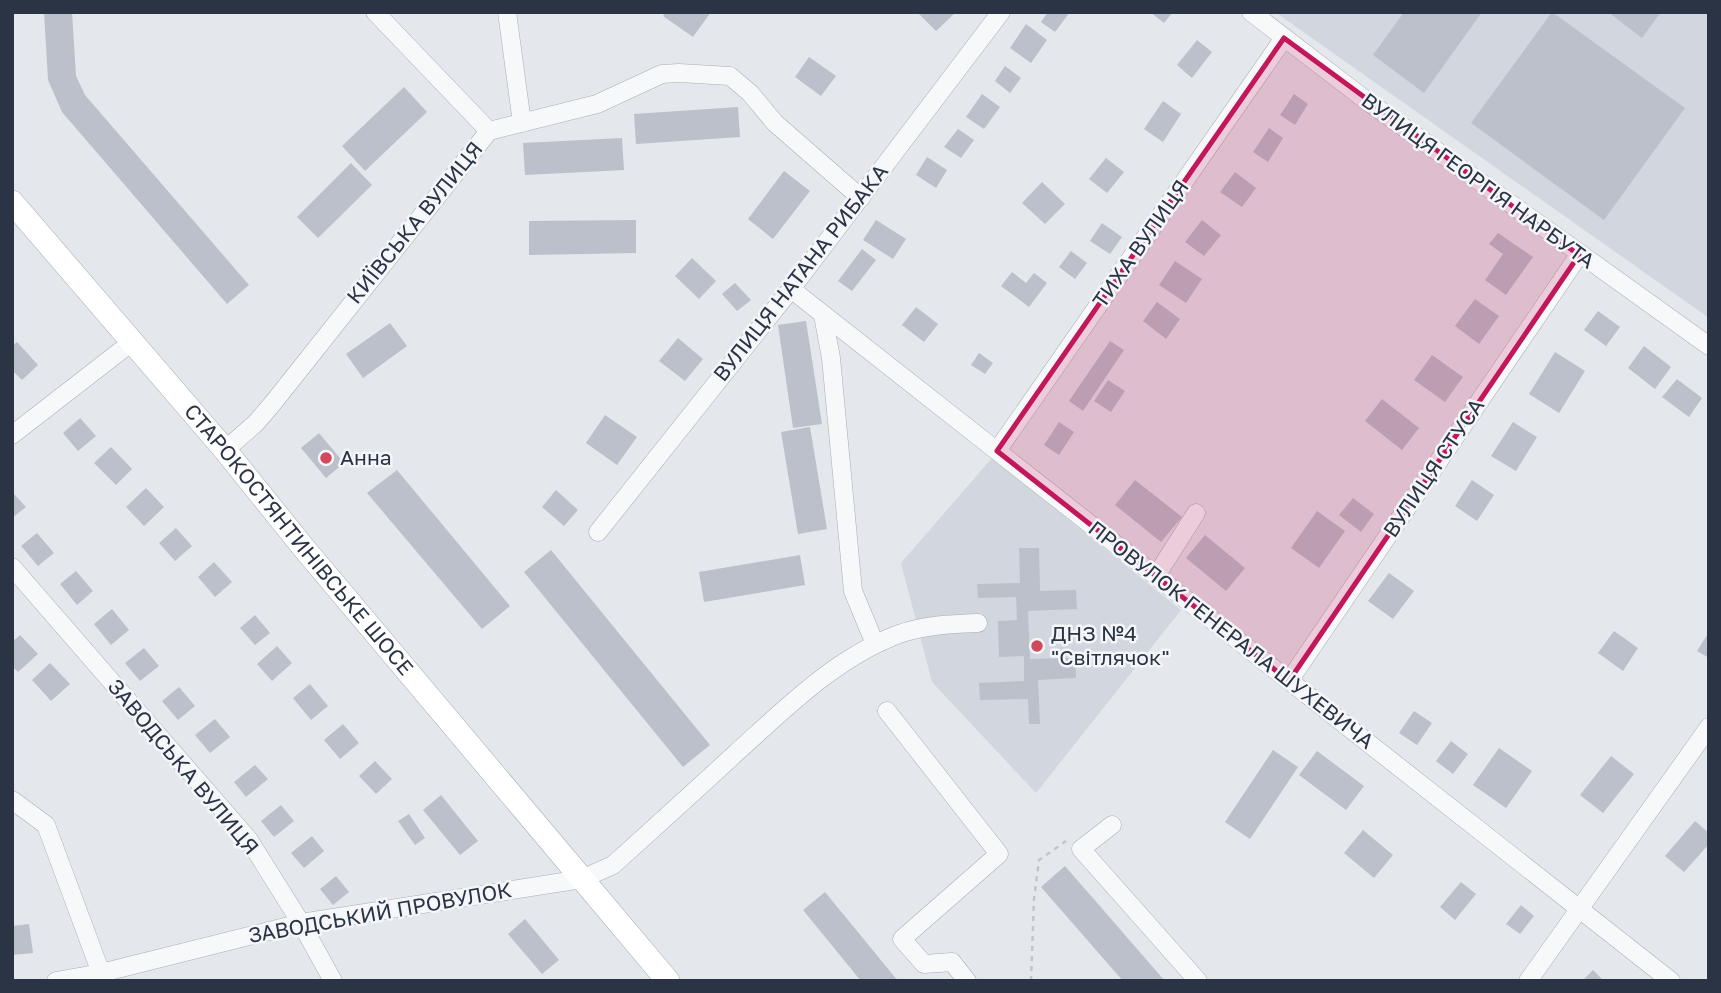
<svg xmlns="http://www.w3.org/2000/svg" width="1721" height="993" viewBox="0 0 1721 993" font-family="'Golos Text',sans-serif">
<rect width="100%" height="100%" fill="#e4e7ec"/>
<!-- built -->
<path fill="#d2d6de" d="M1275,12H1709V318Z
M992,458L1181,610L1036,793L932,682L901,563Z"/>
<!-- building -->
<path fill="#bbc0ca" d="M44,12H72L76,76L85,95L249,285L227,304L62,112L48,80Z
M666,12H711L693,37L663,16Z
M917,12H956L936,31Z
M1048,12H1070L1055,32L1041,22Z
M1150,12H1173L1164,23Z
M1404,12H1482L1424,93L1373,55Z
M1552,12L1685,108L1604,220L1471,123Z
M1608,12H1661L1642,38Z
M1026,24L1047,40L1031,63L1010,48Z
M1197,40L1212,52L1192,78L1177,65Z
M809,57L836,76L821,96L795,77Z
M1005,66L1021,78L1010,93L995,81Z
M404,87L427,112L365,171L342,146Z
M982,94L1000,107L984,129L966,117Z
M1294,94L1308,104L1295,125L1280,115Z
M1163,101L1181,114L1163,142L1144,129Z
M738,107L740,137L636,144L634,114Z
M1269,128L1283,138L1268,162L1253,152Z
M958,129L974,140L961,158L944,147Z
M622,138L624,170L525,175L523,143Z
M927,157L947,170L936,188L916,175Z
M1106,158L1124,172L1107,193L1089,179Z
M351,163L372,185L318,238L297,217Z
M784,171L810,191L773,239L748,219Z
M1235,172L1256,188L1242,207L1220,192Z
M1042,182L1065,204L1045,224L1022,203Z
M636,220V253L529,255V221Z
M876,220L906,239L893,259L863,240Z
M1202,220L1221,235L1204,256L1185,242Z
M1102,223L1122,237L1110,254L1090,241Z
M1498,233L1533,257L1506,295L1485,280L1503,254L1489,244Z
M862,249L876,260L852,291L838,281Z
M1071,251L1087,263L1075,279L1059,267Z
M692,258L716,281L699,299L675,276Z
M1175,261L1202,279L1186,303L1159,285Z
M1012,272L1026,283L1034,273L1047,283L1029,307L1001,286Z
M735,283L751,300L737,311L722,294Z
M1475,299L1499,316L1479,344L1455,326Z
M1157,302L1180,319L1166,339L1143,321Z
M916,307L938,324L924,342L902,325Z
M1598,311L1620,327L1606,346L1584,330Z
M806,321L822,424L793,428L778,325Z
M390,323L407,346L363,378L346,354Z
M678,338L703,359L685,381L659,361Z
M1110,341L1124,350L1083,411L1069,401Z
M17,342L38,365L22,380L12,370V346Z
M1644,346L1671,367L1655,389L1628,368Z
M1555,352L1585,371L1559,413L1529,394Z
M979,353L993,363L985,374L971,365Z
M1432,355L1463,377L1445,402L1414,380Z
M1677,379L1702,398L1689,417L1662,397Z
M1108,380L1125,391L1111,412L1094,401Z
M1382,399L1419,428L1402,450L1365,421Z
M605,415L637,437L617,465L586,443Z
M80,418L96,436L78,451L63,433Z
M1059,422L1074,432L1059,455L1044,445Z
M1513,422L1537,437L1516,471L1491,456Z
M810,427L827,529L798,534L781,432Z
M319,433L344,463L326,478L301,448Z
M111,447L132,469L116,485L94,463Z
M397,470L510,606L482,629L367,493Z
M1135,480L1182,517L1161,542L1115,505Z
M1472,480L1494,495L1477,521L1455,506Z
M146,488L164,507L144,526L126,507Z
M556,490L578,510L564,526L542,507Z
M14,494L26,507L12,518V495Z
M1353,498L1374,514L1361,532L1339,515Z
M1317,511L1345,531L1319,568L1291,548Z
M176,528L192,546L175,561L159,543Z
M37,533L54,553L38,566L21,546Z
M1205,535L1245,568L1226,591L1186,558Z
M1019,548H1039L1040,591L1076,590L1077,609L1028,611L1030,659L1075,658L1076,678L1038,680L1040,724H1029L1028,699L980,700L979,683L1024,681V656L999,657L998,621L1017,620L1016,597L978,598L977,584L1020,583Z
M551,550L710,745L683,767L524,572Z
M800,555L805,585L704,602L699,572Z
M214,562L232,582L215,597L198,577Z
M76,571L93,591L77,605L60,584Z
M1389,573L1414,591L1393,619L1368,601Z
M112,609L129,630L111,645L94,624Z
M255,615L270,633L255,645L240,628Z
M1614,631L1638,648L1623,671L1598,653Z
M1709,632V658L1697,651Z
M20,635L38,654L18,672L12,666V642Z
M277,646L292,663L272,681L257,664Z
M144,648L159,666L140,681L125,663Z
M50,663L70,684L51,701L32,680Z
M310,684L328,706L311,720L293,698Z
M179,687L195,706L178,720L162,701Z
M1414,711L1432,723L1417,745L1399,733Z
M215,719L230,737L210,753L195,735Z
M343,724L359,743L340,759L324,740Z
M1451,741L1468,754L1453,774L1436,761Z
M1499,748L1532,771L1506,808L1473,785Z
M1273,750L1298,767L1250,839L1225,822Z
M1317,751L1364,786L1346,810L1299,775Z
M1611,756L1634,774L1603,813L1580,795Z
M375,761L392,779L376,794L359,776Z
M255,765L268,779L246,797L234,782Z
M441,795L478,841L460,855L423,810Z
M281,805L294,821L274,837L261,821Z
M409,814L425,838L415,845L398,821Z
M1695,821L1709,833V844L1684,872L1665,856Z
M1363,830L1393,855L1374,878L1344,853Z
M312,836L324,851L304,868L291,853Z
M1065,866L1165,981H1123L1041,887Z
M336,876L349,892L333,905L320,889Z
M1461,882L1476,894L1455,920L1440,907Z
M825,892L898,981H861L803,910Z
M1521,905L1534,916L1520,934L1506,924Z
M525,919L559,960L542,974L508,934Z
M29,924L33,953L12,955V926Z
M1593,970L1604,981H1582Z"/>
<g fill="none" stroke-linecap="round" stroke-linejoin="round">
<!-- minor casing -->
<g stroke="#a9aeb7" stroke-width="19">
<path id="minor" d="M375,12L489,131
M507,12L522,123
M1251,12L1363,98L1709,346
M791,289L1671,981
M823,315L831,358L853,591L875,644
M12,435L132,342
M225,450L256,423L273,403L489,131L597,104L662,74L679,73L730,76L750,93L775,123L861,198
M997,451L1284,38
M598,532L791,289L1001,12
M12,567L249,840L301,923L333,981
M1156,576L1196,513
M1289,681L1579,255
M887,711L999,854L902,939L924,964L952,962L967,981
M12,800L46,825L101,973
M1112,825L1081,849L1198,981
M56,981L101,973L301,923L582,879L613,865C654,828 695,791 736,753C785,709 835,658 899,634C925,625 951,624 978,623
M1528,981L1709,727"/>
</g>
<!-- major casing -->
<g stroke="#a3abb8" stroke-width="24">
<g id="major">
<path id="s1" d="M12,202L225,450L303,547L668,981"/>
</g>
</g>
<!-- path -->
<path stroke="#c2c5cb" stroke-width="2.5" stroke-dasharray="5 5" stroke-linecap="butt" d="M1031,981L1034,899L1039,860L1066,841"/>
<!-- minor -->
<use href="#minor" stroke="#f7f8fa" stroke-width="18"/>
<!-- major -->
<use href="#major" stroke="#fff" stroke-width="23"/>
</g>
<!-- marked area -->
<path fill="#c2185b" fill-opacity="0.2" stroke="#c2185b" stroke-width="5" stroke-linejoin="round" d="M1284,38L1579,255L1289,681L997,451Z"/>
<!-- markers -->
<g fill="#d1495b" stroke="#f4f6f9" stroke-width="2.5">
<circle cx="326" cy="458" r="7"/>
<circle cx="1037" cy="646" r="7"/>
</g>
<g text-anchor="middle" stroke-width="5" stroke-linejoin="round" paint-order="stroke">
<!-- street labels -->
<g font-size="21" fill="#2b3445" stroke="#f4f6f9">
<text transform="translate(1478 181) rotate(36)" y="7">ВУЛИЦЯ ГЕОРГІЯ НАРБУТА</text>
<text transform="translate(415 223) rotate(-51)" y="7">КИЇВСЬКА ВУЛИЦЯ</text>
<text transform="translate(1141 244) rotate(-55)" y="7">ТИХА ВУЛИЦЯ</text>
<text transform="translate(801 273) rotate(-52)" y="7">ВУЛИЦЯ НАТАНА РИБАКА</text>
<text transform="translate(1434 468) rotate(-56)" y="7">ВУЛИЦЯ СТУСА</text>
<text dy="7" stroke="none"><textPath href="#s1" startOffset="443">СТАРОКОСТЯНТИНІВСЬКЕ ШОСЕ</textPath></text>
<text transform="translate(1231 635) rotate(38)" y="7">ПРОВУЛОК ГЕНЕРАЛА ШУХЕВИЧА</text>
<text transform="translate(183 767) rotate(50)" y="7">ЗАВОДСЬКА ВУЛИЦЯ</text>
<text transform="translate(380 913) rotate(-10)" y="7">ЗАВОДСЬКИЙ ПРОВУЛОК</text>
</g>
<!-- poi labels -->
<g font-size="21" fill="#2b3445" stroke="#f4f6f9" text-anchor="start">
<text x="340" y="465">Анна</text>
<text x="1051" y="641">ДНЗ №4<tspan x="1051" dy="24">"Світлячок"</tspan></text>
</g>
</g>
<!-- border -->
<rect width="1721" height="993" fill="none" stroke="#2b3445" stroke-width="28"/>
</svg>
